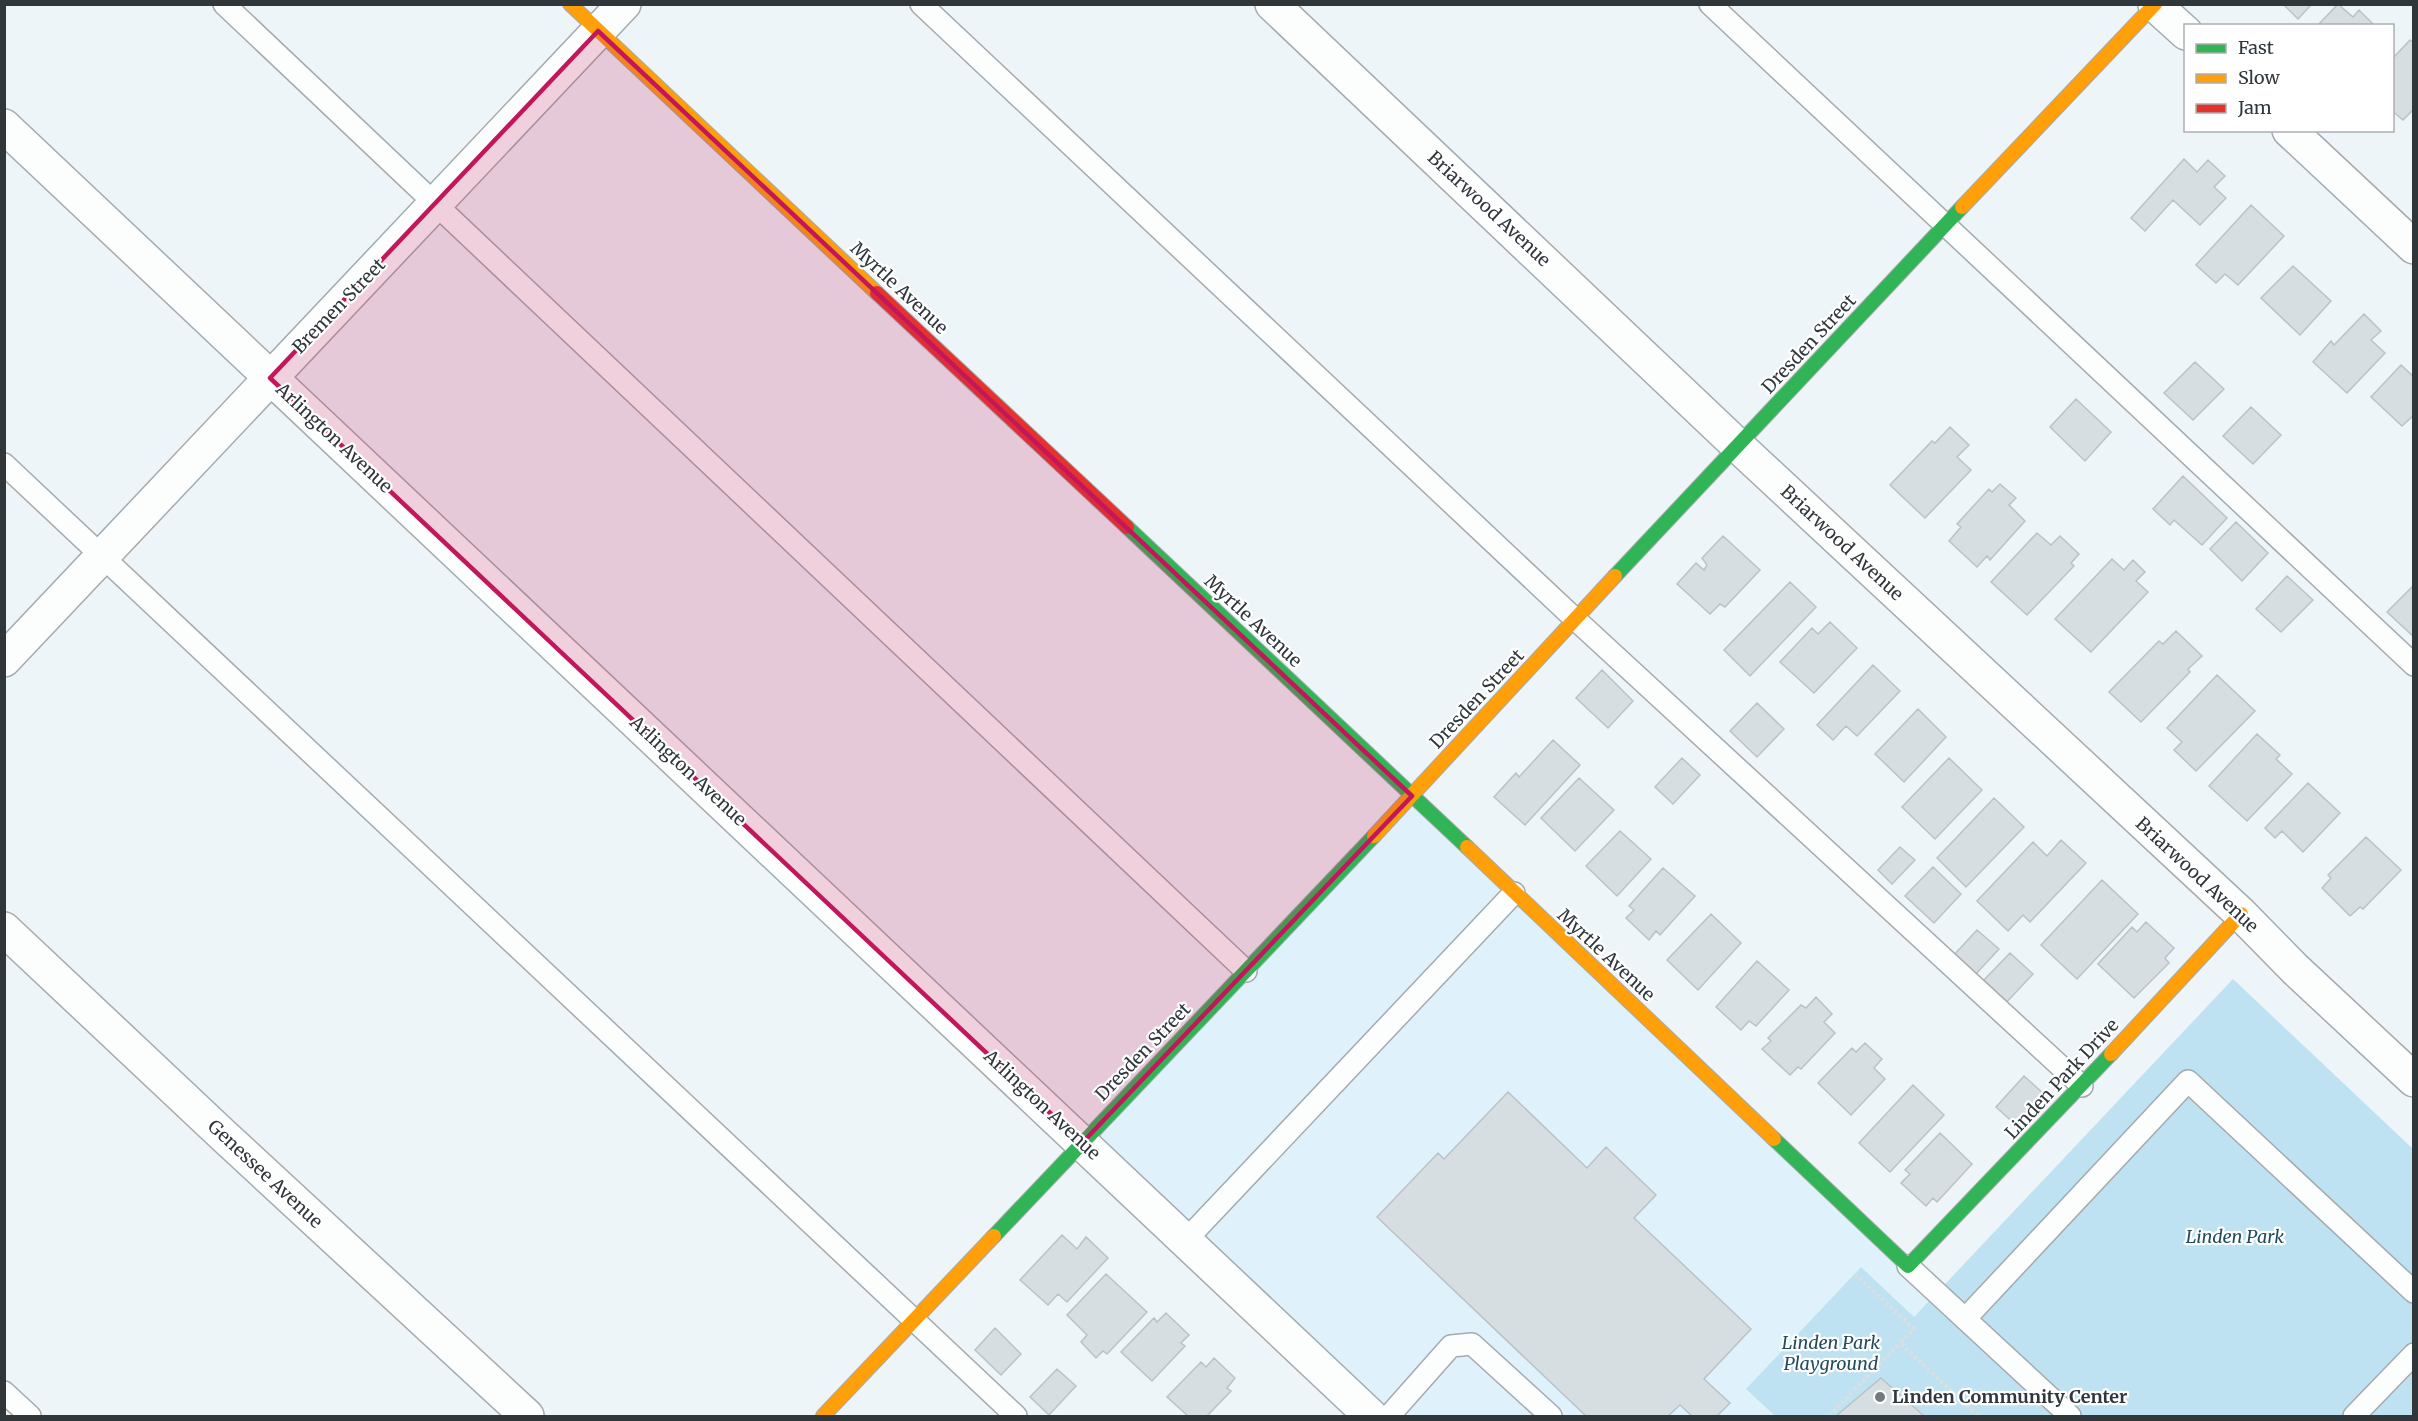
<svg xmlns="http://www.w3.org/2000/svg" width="2418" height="1421" viewBox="0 0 2418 1421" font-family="Merriweather,serif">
<rect width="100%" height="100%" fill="#eef5f8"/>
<!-- built -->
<path fill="#dff2fb" d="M1411,790L1937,1294L1819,1416H1356L1076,1149Z"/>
<!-- green -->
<path fill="#bfe2f2" d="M2233,979L2413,1149V1416H1775L1746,1389L1861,1267L1914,1317Z"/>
<!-- building -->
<path fill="#d7dee1" stroke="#bbc2c5" stroke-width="1.5" d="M2283,4H2312L2298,19Z
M2338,4L2353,17L2359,10L2375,26H2317Z
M2410,40L2414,43V109L2403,120L2392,111V59Z
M2184,159L2197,172L2208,160L2225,176L2214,187L2226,198L2200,225L2173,200L2145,231L2131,218Z
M2251,205L2284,236L2238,285L2225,274L2216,283L2196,265Z
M2293,266L2331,301L2300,335L2261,298Z
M2364,314L2381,331L2371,340L2385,353L2347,393L2313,362L2331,341L2334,345Z
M2195,362L2224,389L2193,420L2164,393Z
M2401,365L2414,377V415L2402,426L2371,397Z
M2076,399L2111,432L2085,461L2050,427Z
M2251,407L2281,435L2253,464L2223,436Z
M1950,427L1969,445L1957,457L1971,470L1925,518L1890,485L1932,441L1935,443Z
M2183,476L2227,518L2202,545L2174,520L2170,525L2153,509Z
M2000,484L2016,498L2009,505L2025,521L1990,560L1987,556L1977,567L1949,541L1961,527L1957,524L1989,489L1992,492Z
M2236,522L2268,553L2242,581L2210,549Z
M2037,533L2051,545L2060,536L2079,554L2071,563L2074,566L2027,615L1991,582Z
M1723,536L1760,570L1725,607L1720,604L1710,614L1677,584L1696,563L1704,570L1707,565L1702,558Z
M2112,559L2124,570L2133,560L2145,572L2136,581L2148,592L2091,652L2055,619Z
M2287,576L2313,600L2281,632L2256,609Z
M1790,582L1816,607L1750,676L1724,650Z
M2414,585V637L2387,612Z
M1830,622L1857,648L1814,693L1780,662L1812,628L1818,634Z
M2176,631L2202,656L2188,669L2190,672L2141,722L2109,692L2159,641L2163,644Z
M1873,665L1900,691L1857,736L1846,726L1833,740L1817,725Z
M1602,670L1633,701L1608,728L1576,698Z
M2217,675L2255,711L2196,771L2174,750L2182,742L2167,728Z
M1757,703L1784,729L1757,757L1730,731Z
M1918,709L1946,737L1904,782L1875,754Z
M2257,734L2280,755L2276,759L2292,774L2247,821L2209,786Z
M1553,740L1580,765L1525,825L1494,797L1516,773L1519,777Z
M1682,758L1700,775L1673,804L1655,787Z
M1949,758L1982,790L1935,839L1902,807Z
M1579,778L1614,810L1575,851L1541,818Z
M2308,783L2340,813L2303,852L2282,831L2275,838L2265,828Z
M1994,798L2024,827L1966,887L1937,858Z
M1620,831L1651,859L1617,896L1586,866Z
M2366,837L2401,870L2363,909L2360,907L2350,916L2322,888L2331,878L2328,875Z
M2061,840L2086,863L2030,922L2023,915L2008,931L1977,901L2033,842L2047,856Z
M1900,847L1915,860L1892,884L1878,870Z
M1933,867L1961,894L1934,923L1905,896Z
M1663,868L1695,896L1660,935L1656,931L1649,940L1626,918L1634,910L1629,906Z
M2102,880L2138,914L2077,979L2041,945Z
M1711,914L1741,943L1698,990L1667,960Z
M2146,922L2174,948L2165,958L2169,963L2134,998L2098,964L2132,927L2137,932Z
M1977,930L1999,949L1974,976L1953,956Z
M2010,953L2033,974L2003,1006L1980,984Z
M1757,961L1789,990L1756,1026L1749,1021L1741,1030L1716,1007Z
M1816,997L1832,1014L1824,1022L1835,1033L1801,1069L1798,1067L1790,1075L1762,1049L1771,1041L1768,1038L1801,1005L1806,1008Z
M1865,1043L1882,1059L1874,1068L1885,1079L1851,1115L1818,1083L1852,1048L1856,1052Z
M2024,1076L2046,1096L2017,1126L1996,1107Z
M1913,1085L1944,1115L1890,1172L1859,1143Z
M1508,1092L1587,1168L1606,1147L1656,1195L1634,1218L1751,1329L1704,1379L1730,1403L1717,1416H1692L1680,1405L1668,1416H1586L1377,1217L1438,1153L1444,1159Z
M1940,1133L1972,1164L1937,1202L1933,1198L1926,1206L1901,1183L1910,1174L1905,1170Z
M1062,1235L1077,1249L1086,1237L1108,1258L1067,1302L1058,1294L1048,1305L1020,1280Z
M1106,1274L1147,1312L1107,1354L1103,1351L1096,1358L1081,1342L1087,1335L1067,1315Z
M1166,1313L1189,1335L1181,1343L1185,1346L1152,1381L1121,1352L1154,1318L1157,1322Z
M995,1328L1021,1354L1001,1375L975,1350Z
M1214,1358L1235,1378L1227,1388L1231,1391L1207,1416H1188L1167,1397L1201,1362L1206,1367Z
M1057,1369L1076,1386L1049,1415L1030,1397Z
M1881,1378L1924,1416H1836Z"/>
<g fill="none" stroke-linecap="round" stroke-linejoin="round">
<!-- lane casing -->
<g stroke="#a4aaad" stroke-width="24">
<path id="lane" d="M224,4L1246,971
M921,4L1575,619L2082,1086
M1710,4L2414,665
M4,464L1016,1416
M1185,1241L1514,893
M1908,1266L2070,1416
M1965,1319L2188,1081L2414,1292
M4,1392L30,1416
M1389,1416L1451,1346L1472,1344L1551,1416
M2354,1416L2414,1354"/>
</g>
<!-- street casing -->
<g stroke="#a4aaad" stroke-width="36">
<path id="street" d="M1272,4L1737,445L2241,914L2295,969L2414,1080
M2155,5L2186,33
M4,126L1371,1416
M2289,130L2414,247
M4,660L624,4
M4,929L224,1136L527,1416"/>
</g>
<!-- fast casing -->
<g stroke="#a4aaad" stroke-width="16">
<path id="fast" d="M1127,527L1467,847
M1615,576L1962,207
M1774,1139L1908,1266L2111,1054
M994,1236L1374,836"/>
</g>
<!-- slow casing -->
<g stroke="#a4aaad" stroke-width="16">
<path id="slow" d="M570,4L877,293
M1962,207L2155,4
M1374,836L1615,576
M1467,847L1774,1139
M2111,1054L2241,914
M823,1416L994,1236"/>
</g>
<!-- jam casing -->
<g stroke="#a4aaad" stroke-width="16">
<path id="jam" d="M877,293L1127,527"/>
</g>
<!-- path -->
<path stroke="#dcdedf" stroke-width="4" stroke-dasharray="3 3" stroke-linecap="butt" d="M1855,1274L1914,1329L1900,1343L1978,1416
M1829,1416L1900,1343"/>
<!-- lane -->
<use href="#lane" stroke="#fcfefe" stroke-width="21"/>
<!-- street -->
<use href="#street" stroke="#fcfefe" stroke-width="33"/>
<!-- fast -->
<use href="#fast" stroke="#30b455" stroke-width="14"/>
<!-- slow -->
<use href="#slow" stroke="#ff9f0a" stroke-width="14"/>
<!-- jam -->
<use href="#jam" stroke="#e5322d" stroke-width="14"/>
</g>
<!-- marked area -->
<path fill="#c2185b" fill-opacity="0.2" stroke="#c2185b" stroke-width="4.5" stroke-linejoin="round" d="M598,31L1412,796L1082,1143L270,378Z"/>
<!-- markers -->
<circle fill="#727a7d" stroke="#fff" stroke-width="2" cx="1880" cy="1397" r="6"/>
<g text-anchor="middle" stroke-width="4.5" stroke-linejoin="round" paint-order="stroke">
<!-- street labels -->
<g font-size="18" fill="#2f373b" stroke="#fff">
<text transform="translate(1489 209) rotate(43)" y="6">Briarwood Avenue</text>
<text transform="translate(899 288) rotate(43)" y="6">Myrtle Avenue</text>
<text transform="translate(339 306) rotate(-46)" y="6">Bremen Street</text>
<text transform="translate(1809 344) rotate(-47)" y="6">Dresden Street</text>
<text transform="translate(334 438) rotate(43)" y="6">Arlington Avenue</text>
<text transform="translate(1842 543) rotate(43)" y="6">Briarwood Avenue</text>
<text transform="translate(1253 621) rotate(43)" y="6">Myrtle Avenue</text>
<text transform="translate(1477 699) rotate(-47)" y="6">Dresden Street</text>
<text transform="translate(688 771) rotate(43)" y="6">Arlington Avenue</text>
<text transform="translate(2197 875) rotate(43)" y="6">Briarwood Avenue</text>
<text transform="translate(1606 955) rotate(43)" y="6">Myrtle Avenue</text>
<text transform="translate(1143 1052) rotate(-46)" y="6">Dresden Street</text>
<text transform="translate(2062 1079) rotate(-47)" y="6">Linden Park Drive</text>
<text transform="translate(1042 1105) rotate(43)" y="6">Arlington Avenue</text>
<text transform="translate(265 1174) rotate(43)" y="6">Genessee Avenue</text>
</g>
<!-- park labels -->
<g font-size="18" font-style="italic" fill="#224c5d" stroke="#fff">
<text x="2235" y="1243">Linden Park</text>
<text x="1831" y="1349">Linden Park<tspan x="1831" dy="21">Playground</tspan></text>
</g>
<!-- poi labels -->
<g font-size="18" font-weight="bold" fill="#2f373b" stroke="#fff" text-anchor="start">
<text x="1892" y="1403">Linden Community Center</text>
</g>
</g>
<!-- border -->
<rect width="2418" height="1421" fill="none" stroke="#2f373b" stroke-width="12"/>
<!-- legend -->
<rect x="2184" y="24" width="210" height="108" fill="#ffffff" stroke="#acafb1" stroke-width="1.5"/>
<rect x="2196" y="44" width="30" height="9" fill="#30b455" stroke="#acafb1" stroke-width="1.5"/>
<text x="2238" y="54" font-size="18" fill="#2f373b">Fast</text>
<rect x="2196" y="74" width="30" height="9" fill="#ff9f0a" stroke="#acafb1" stroke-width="1.5"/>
<text x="2238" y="84" font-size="18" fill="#2f373b">Slow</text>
<rect x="2196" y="104" width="30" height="9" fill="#e5322d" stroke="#acafb1" stroke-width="1.5"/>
<text x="2238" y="114" font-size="18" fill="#2f373b">Jam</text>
</svg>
